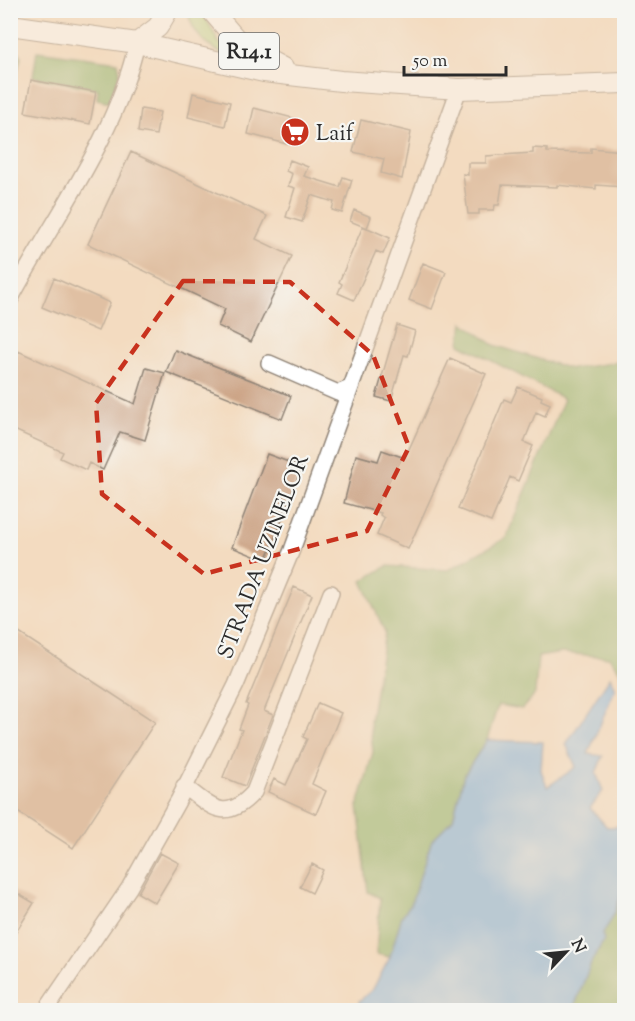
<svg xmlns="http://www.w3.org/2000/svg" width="635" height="1021" viewBox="0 0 635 1021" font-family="'Sorts Mill Goudy',serif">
<rect width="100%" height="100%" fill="#f6f6f2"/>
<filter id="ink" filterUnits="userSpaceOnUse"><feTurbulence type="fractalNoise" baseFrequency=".0167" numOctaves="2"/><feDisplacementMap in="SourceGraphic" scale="12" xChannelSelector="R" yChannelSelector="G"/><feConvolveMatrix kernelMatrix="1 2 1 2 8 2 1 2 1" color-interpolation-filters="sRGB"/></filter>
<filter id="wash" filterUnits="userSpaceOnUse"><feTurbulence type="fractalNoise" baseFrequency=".008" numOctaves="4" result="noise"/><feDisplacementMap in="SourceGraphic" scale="24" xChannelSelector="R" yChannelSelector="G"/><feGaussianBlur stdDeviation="1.35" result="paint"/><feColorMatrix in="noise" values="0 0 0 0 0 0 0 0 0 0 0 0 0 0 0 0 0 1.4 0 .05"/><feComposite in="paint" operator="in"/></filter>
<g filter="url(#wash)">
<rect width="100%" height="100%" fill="#f3dbc0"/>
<!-- green -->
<path fill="#abd37e" stroke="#6b7f54" stroke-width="1.5" d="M188,11H202L218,41L231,56C210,51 191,33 188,11Z"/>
<!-- forest -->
<path fill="#88b56d" stroke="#5a704c" stroke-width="1.5" d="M11,49L18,51L21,57L16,77L11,76Z
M37,51L118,62L120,72L110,102L97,99L98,89L33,77Z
M463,322L494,345L571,369L624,361V677L609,657L562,653L538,657L535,694L522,709L498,705L487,740L464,775L453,819L432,840L411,904L402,916L390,957L376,954L380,898L368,892L358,806L373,752L370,721L385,632L362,581L387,566L448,570L506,538L564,399L460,344Z
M624,885V1002L613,1010H573L592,960L604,940L602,934L610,922Z"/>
<!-- water -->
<path fill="#77b4e9" stroke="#51708a" stroke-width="1.5" d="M610,677L615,689L588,754L603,756L596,773L603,791L590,808L607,827L624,826C625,867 628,899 602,934L604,940L592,960L573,1010H360L359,1001L373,989L390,957L402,916L411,904L432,840L453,819L464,775L487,740L543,742L541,770L547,787L576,767L566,744Z"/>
<g id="blocks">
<!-- building -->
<path fill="#cba182" d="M31,80L96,92L90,124L25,112Z
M193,93L230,102L225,126L188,117Z
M254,108L293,118L287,144L248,134Z
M141,109L160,112L156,135L138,132Z
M361,120L411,132L402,179L381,173L384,159L353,152Z
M533,148L547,149V152L591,153V148L624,151V187L596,185V189L557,185V187L502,185L499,205H495L494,210H479V214H468L463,174L468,175V163H486V156L533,153Z
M131,152L267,216L256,239L292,256L251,342L218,326L225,309L88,244Z
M290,160L308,167L304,176L340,187L343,177L352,180L342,213L332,210L334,202L311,195L302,222L286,217L295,188L288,186L292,174L286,171Z
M354,210L371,217L367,228L350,221Z
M363,226L390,238L383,254L376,251L354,300L338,293L342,284L339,282Z
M423,263L446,272L432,309L409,300Z
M54,278L110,303L98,331L42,307Z
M397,325L415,331L408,356L404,355L391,401L376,397Z
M175,350L291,396L282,419L166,372Z
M18,351L135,404L146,368L165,373L145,440L120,432L103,470L89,463L86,470L60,458L63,452L10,428V367Z
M450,358L486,374L408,549L377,535L384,518L380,515L381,513L344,503L356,455L378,461L382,450L405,458Z
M518,387L542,397L541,400L550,404L545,416L536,412L524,442L533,446L518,481L510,477L491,522L458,509L504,399L511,402Z
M267,454L302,467L266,561L232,547Z
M294,587L312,595L264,711L273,715L245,786L223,777L242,730L239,729L248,705L246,704Z
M10,627L155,722L73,848L10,807Z
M318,703L341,713L312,784L326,791L316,814L268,792L274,779L286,785L307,739L303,737Z
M160,853L179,863L155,903L138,893Z
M312,864L323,870L312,893L300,887Z
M10,889L34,903L10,942Z"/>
</g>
</g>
<g filter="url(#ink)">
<use href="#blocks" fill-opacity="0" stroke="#8f8376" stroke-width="1.5"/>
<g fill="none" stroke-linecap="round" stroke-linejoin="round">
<!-- minor casing -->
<g stroke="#8f8376" stroke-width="18">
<path id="minor" d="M10,300C55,215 115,139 137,43
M269,363L338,393L350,388
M184,786C212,807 225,824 254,792L331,593
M46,1010L129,888L178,801L236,685L292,550L459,89"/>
</g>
<!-- major casing -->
<g stroke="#8f8376" stroke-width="22">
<path id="major" d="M211,10L242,46L283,68
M10,25L137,43L264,72L341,81L459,89L624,83
M137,43L158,27L168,10"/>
</g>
<!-- minor -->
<use href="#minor" stroke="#fff" stroke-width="15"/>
<!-- major -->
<use href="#major" stroke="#fff" stroke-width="20"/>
</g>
</g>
<!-- marked area -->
<path d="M0 0H635V1021H0ZM183,281L290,282L373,355L409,447L367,531L204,574L102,494L96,403Z" fill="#f3dbc0" fill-opacity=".55" fill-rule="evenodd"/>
<path fill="none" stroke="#c8321e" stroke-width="4.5" stroke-dasharray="12 8" stroke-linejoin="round" d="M183,281L290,282L373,355L409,447L367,531L204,574L102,494L96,403Z"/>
<!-- icons -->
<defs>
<g id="supermarket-disc" transform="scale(1.5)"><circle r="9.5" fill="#c8321e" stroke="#f6f6f2"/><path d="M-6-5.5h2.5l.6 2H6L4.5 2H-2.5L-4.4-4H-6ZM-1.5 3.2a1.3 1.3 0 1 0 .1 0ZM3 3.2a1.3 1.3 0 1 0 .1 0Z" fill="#fff"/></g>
</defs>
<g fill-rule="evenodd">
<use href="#supermarket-disc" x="295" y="132"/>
</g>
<g text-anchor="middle" stroke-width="4.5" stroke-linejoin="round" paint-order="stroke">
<!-- shield labels -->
<rect fill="#f6f6f2" stroke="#686867" stroke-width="1.5" x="219" y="33" width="60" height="36" rx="4.5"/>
<g font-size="21" font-weight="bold" fill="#2b2b2b">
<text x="249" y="58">R14.1</text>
</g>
<!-- poi labels -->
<g font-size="22" fill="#2b2b2b" stroke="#f6f6f2" text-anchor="start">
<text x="316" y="140">Laif</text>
</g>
<!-- street labels -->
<g font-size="22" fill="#2b2b2b" stroke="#f6f6f2">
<text transform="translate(262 556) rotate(-69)" y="8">STRADA UZINELOR</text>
</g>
</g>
<!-- margin -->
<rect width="635" height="1021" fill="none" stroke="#f6f6f2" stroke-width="36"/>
<!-- north arrow -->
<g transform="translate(566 952) rotate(64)" stroke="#f6f6f2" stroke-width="4.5" paint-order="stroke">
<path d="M0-4.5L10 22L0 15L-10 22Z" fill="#2b2b2b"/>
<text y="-9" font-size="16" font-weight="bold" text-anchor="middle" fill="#2b2b2b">N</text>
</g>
<!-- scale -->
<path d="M404 66v9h102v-9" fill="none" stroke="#2b2b2b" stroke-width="3"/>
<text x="413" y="66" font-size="18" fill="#2b2b2b" stroke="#f6f6f2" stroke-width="4.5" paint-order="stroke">50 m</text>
</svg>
